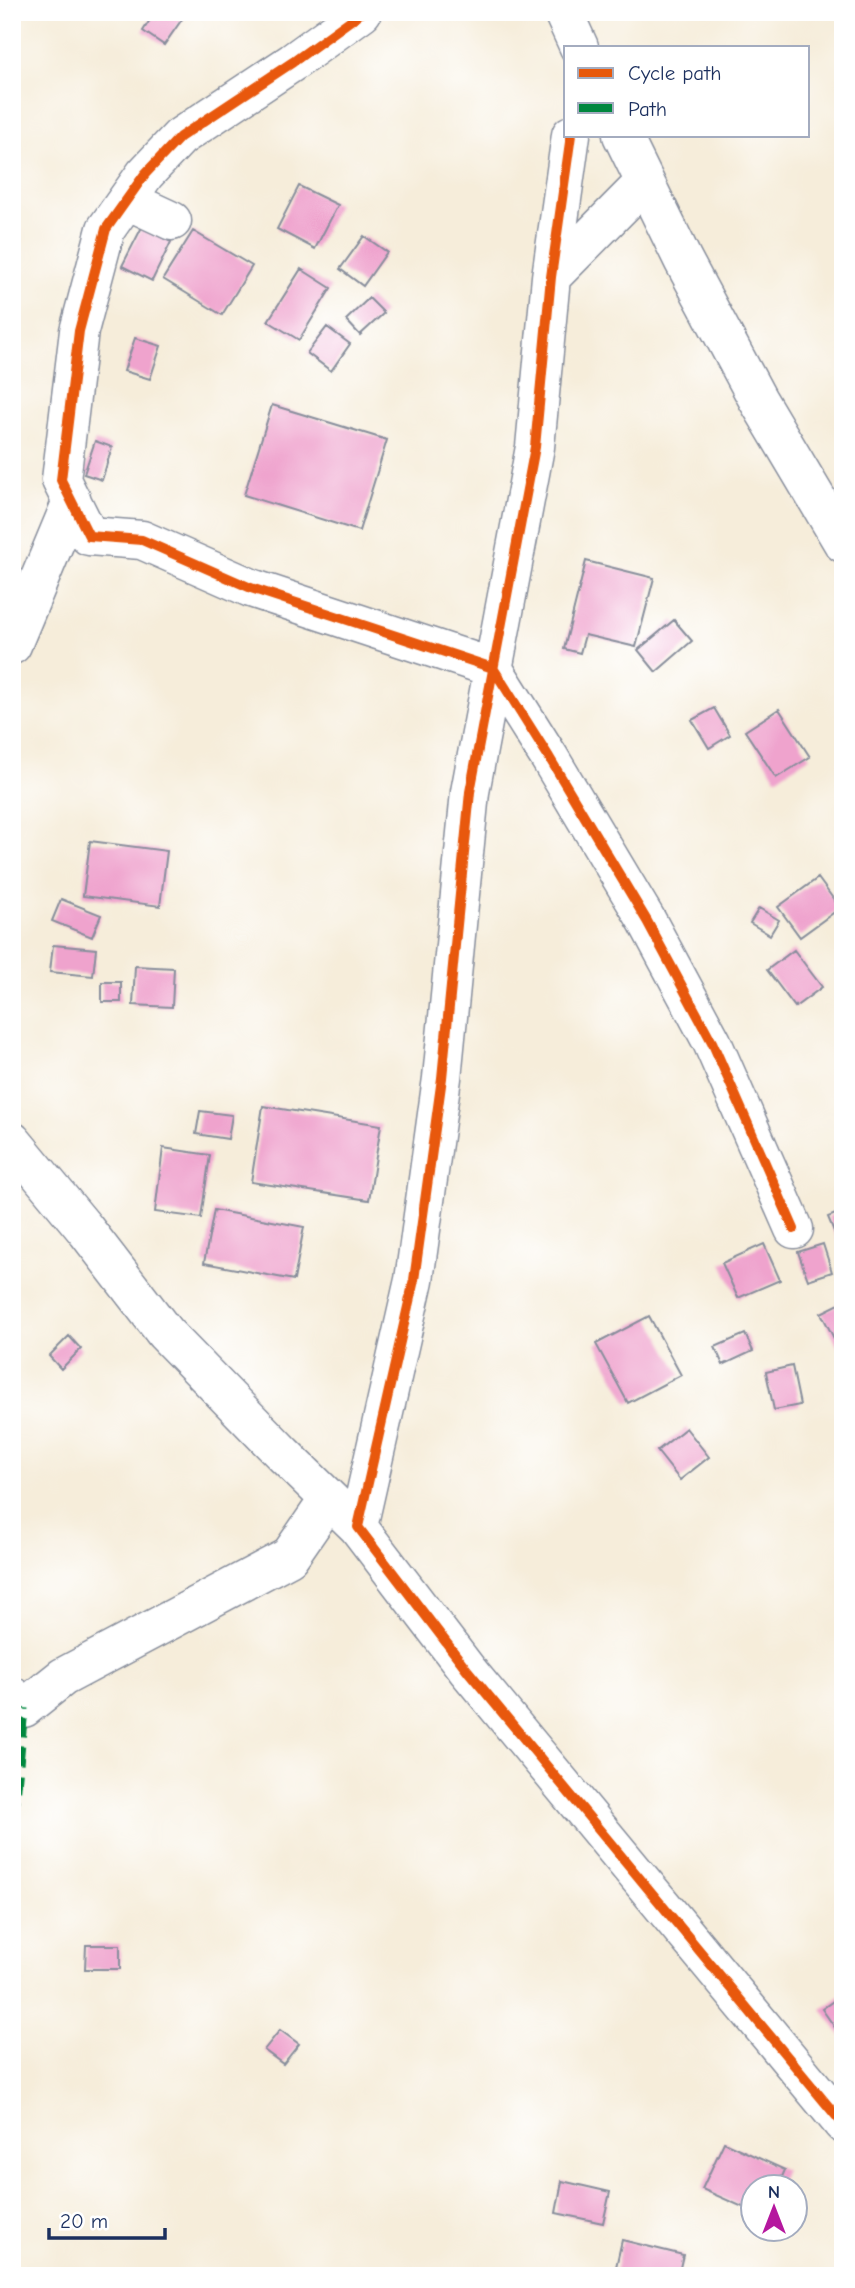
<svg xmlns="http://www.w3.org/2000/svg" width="855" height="2288" viewBox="0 0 855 2288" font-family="'Comic Neue',sans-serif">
<rect width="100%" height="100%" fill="#fff"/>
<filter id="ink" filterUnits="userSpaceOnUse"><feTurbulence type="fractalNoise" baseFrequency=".0143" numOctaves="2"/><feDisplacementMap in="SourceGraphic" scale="14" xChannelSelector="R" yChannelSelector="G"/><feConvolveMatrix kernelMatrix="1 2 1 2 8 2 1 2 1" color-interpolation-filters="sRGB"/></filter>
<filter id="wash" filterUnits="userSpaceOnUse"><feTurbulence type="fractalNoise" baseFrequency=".00686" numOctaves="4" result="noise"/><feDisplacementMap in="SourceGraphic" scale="28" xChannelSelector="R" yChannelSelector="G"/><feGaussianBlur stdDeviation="1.57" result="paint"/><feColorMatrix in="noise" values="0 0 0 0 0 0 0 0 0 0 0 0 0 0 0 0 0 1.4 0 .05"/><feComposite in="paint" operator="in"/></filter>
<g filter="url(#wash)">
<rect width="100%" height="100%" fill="#f6edda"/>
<g id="blocks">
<!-- building -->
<path fill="#efa3cd" d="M155,12H187L164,45L143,31Z
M299,186L338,205L315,249L277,229Z
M142,227L171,242L152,281L122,266Z
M193,231L252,266L222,315L163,279Z
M364,236L387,252L363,286L340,269Z
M301,269L331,288L299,340L268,321Z
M369,298L384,313L360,335L346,320Z
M327,327L350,344L331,371L307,353Z
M135,338L161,346L150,379L124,371Z
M272,405L387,440L359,531L244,495Z
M95,441L112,447L102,480L84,474Z
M586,561L654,578L636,647L585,635L580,653L564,649Z
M674,620L692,641L656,672L638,650Z
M714,708L730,735L709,748L692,720Z
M779,709L810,757L776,778L745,731Z
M90,841L167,851L160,906L83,896Z
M818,878L840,908L800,937L778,907Z
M61,899L101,915L92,937L52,921Z
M759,908L779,920L770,935L750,923Z
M53,945L96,949L93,976L50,972Z
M794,950L822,987L795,1007L767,970Z
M135,966L174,968L172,1007L133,1005Z
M102,982H121V1002H102Z
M263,1106L381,1125L369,1200L251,1182Z
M200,1111L232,1115L228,1139L196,1134Z
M163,1148L210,1155L201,1218L155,1212Z
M214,1210L304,1227L294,1280L204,1263Z
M843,1211V1253L828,1217Z
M764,1244L780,1280L738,1298L722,1263Z
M823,1244L832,1272L808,1280L798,1252Z
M843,1302V1356L821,1313Z
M649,1316L681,1375L628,1403L596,1344Z
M745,1334L753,1351L723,1365L715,1347Z
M69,1336L81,1349L61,1369L49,1356Z
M792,1366L800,1405L774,1410L766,1372Z
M686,1428L709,1457L680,1480L657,1451Z
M86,1945H120V1969H85Z
M843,1994V2039L822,2009Z
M280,2030L299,2044L283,2064L264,2050Z
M724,2142L785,2170L778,2186H754V2212L702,2189Z
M562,2181L610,2192L603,2223L556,2213Z
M622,2240L683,2255L678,2276H614Z"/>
</g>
</g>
<g filter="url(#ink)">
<use href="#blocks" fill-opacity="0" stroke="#888e9c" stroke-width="2"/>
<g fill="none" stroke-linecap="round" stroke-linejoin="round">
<!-- street casing -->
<g stroke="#888e9c" stroke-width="41">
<path id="street" d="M362,12L293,62L180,137L145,174L106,229L79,331L61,480L89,536L142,540L251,588L493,668L549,757L647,921L712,1042L794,1229
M563,12L579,47
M571,135L551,277L535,447L470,792L442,1078L414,1280L358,1527L468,1671L843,2124
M622,135L683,260L758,400L843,543
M127,200L172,221
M551,277L645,182
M12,645L72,501
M12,1141L85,1229L165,1333L283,1454L358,1527
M12,1696L24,1708L63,1677L289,1557L329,1499"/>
</g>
<!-- street -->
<use href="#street" stroke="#fff" stroke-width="38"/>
<!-- quiet -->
<path stroke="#00873e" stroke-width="9" stroke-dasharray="18 9" stroke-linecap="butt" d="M12,1844L24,1708"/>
<!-- cycleway casing -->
<g stroke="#fff" stroke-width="15">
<path id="cycleway" d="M362,12L293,62L180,137L145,174L106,229L79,331L61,480L89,536L142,540L251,588L493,668L549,757L647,921L712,1042L794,1229
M571,135L551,277L535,447L470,792L442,1078L414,1280L358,1527L468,1671L843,2124"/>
</g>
<!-- cycleway -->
<use href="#cycleway" stroke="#e8590c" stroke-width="10"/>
</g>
</g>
<!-- margin -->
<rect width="855" height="2288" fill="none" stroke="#fff" stroke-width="42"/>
<!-- legend -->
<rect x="564" y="46" width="245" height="91" fill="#ffffff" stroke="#a4acbf" stroke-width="2"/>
<rect x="578" y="68" width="35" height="10" fill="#e8590c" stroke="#a4acbf" stroke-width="2"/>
<text x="628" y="80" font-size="21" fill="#1b2f5e">Cycle path</text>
<rect x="578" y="103" width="35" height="10" fill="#00873e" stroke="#a4acbf" stroke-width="2"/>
<text x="628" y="116" font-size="21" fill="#1b2f5e">Path</text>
<!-- north arrow -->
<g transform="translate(774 2208)"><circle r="33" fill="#ffffff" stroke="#a4acbf" stroke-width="2"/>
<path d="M0-5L12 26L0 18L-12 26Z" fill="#b5179e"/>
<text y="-10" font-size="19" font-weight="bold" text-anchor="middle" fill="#1b2f5e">N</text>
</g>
<!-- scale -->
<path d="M49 2228v10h116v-10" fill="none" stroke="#1b2f5e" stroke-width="3.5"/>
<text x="60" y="2228" font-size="21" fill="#1b2f5e" stroke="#ffffff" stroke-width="5" paint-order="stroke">20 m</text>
</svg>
